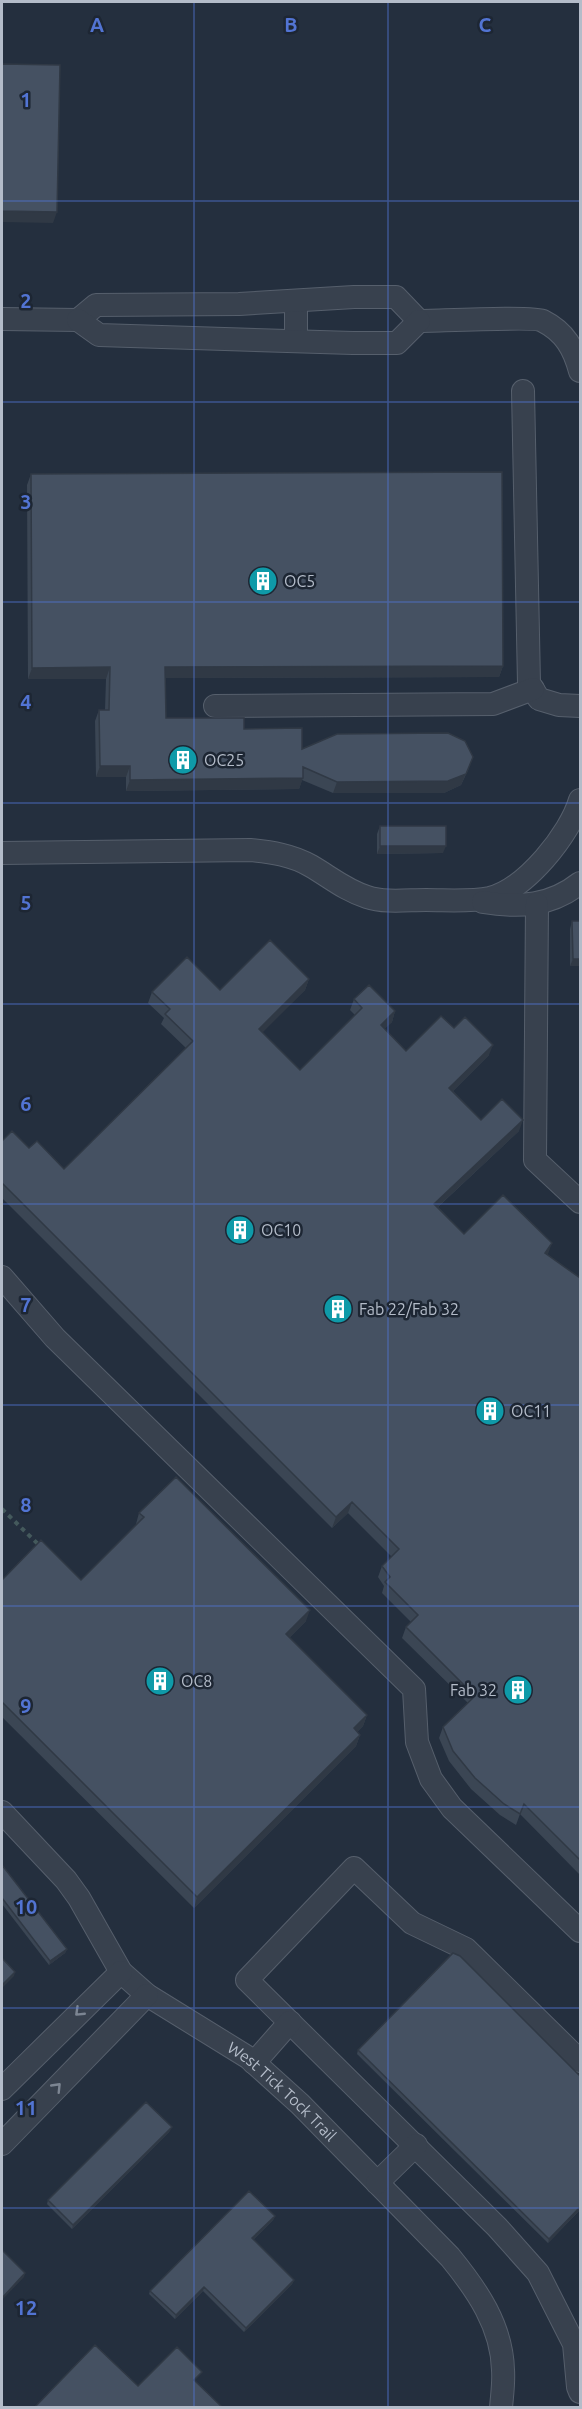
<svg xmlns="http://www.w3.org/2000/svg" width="582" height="2409" viewBox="0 0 582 2409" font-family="Ubuntu,sans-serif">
<rect width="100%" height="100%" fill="#242f3e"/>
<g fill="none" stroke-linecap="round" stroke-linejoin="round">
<!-- minor casing -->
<g stroke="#565f6c" stroke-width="24">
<g id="minor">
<path d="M296,301V341"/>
<path d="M2,319L78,320L96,305L239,304L354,297H396L419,321C437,321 534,316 543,321C565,332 574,349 580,371"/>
<path d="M78,320L99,335L353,343H397L419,321"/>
<path d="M523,391L529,683L539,699L559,705L580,706"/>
<path d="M215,706L493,704L533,689"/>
<path d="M2,853L250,850C271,852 292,855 311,866C330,877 345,890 367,897C385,903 407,900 426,900C447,900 469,902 490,898C526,889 570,834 580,800"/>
<path d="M483,902C520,908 551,906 580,883"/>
<path d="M537,904L535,1160L580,1202"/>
<path d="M2,1277L55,1338L414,1689L417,1742L431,1779L452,1808L580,1931"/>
<path id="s1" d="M2,1812L66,1880L79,1898L121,1972L147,1995L249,2058L300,2104L450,2257C477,2290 502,2326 503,2370C504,2382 502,2395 501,2408"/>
<path d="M580,2061L466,1949L412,1923L354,1868L247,1980L497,2227L538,2273L574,2344L578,2387L580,2392"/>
<path d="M254,2063L290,2022"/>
<path d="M2,2089L121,1972"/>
<path d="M2,2144L147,1995"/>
<path d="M377,2183L416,2145"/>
</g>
</g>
<!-- path -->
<path stroke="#44595c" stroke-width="4" stroke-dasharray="4.5 4.5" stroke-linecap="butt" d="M2,1509L40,1546"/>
<!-- minor -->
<use href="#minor" stroke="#38414e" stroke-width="22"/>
</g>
<!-- wall -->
<path fill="#3b4654" d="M31,474L503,666L499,677L165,678L166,718L244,729L302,749L469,768L461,785L444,793H333L302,780L299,789L126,791V777H96L95,721L99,710H105L106,679H28L27,485Z
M380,826L443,853L377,854V834Z
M572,921L580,966H570V929Z
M309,979L305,990L262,1032L300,1070L355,1015L350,1010L354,999L395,1011L392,1022L384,1029L406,1051L454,1028L489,1055L453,1091L481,1120L519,1131L438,1207L464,1234L547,1255L580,1278V1875L520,1814L516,1825L500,1815L471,1789L449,1761L439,1738L443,1727L468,1703L402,1638L406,1627L411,1622L382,1593L384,1586L378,1577L382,1566L392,1557L348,1513L332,1528L2,1198V1141L29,1148L64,1169L186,1048L161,1024L164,1018L148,1003L152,992L220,990Z
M139,1513L306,1621L289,1638L367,1715L363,1726L357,1732L360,1735L356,1746L194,1908L2,1717V1580H81L136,1525V1524Z
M2,1865L67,1949L65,1953L49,1965L2,1904Z
M358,2050L580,2076V2210L548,2243L357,2054Z
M170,2131L72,2229L47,2204L48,2200Z
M275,2216L273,2220L253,2240L294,2280L292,2284L244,2332L203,2291L175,2319L149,2294L150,2291Z"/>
<!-- shaded-wall -->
<path fill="#303945" d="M2,211L57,212L53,223L2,222Z
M503,666L499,677L161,678L165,667Z
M110,667L106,679H28L32,668Z
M473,757L461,785L444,793H333L337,782Z
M100,766H130L126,777H96Z
M303,778L299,789L126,791L130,780Z
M380,846H446L443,853L377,854Z
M573,959H580V966H570Z
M309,979L305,990L255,1040L259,1029Z
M395,1011L392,1022L377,1036L381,1025Z
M493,1045L489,1055L445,1099L449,1088Z
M523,1120L519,1131L430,1214L434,1204Z
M552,1243L548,1254L541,1264L545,1253Z
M352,1502L348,1513L332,1528L336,1517Z
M310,1610L306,1621L282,1645L286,1634Z
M367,1715L363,1726L350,1739L354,1728Z
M360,1735L356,1746L194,1908L197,1897Z
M67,1949L65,1953L49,1965L50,1961Z
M15,1972L14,1976L2,1988V1985Z
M172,2127L170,2131L72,2229L73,2225Z
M580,2207V2210L548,2243L549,2239Z
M275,2216L273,2220L251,2242L252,2238Z
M25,2273L24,2277L2,2300V2298Z
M294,2280L292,2284L244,2332L246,2328Z
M204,2287L203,2291L175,2319L176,2315Z"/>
<!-- building -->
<path fill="#455162" stroke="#303945" stroke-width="1.5" d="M2,64L60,65L57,212L2,211Z
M502,472L503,666L165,667L166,718H244V729L302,728V749L337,734L448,733L465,741L473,757L466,774L448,781L337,782L303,767V778L130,780V766H100L99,710H109L110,667L32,668L31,474Z
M380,826H446V846H380Z
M572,921H580V959H573Z
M270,940L309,979L259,1029L300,1070L362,1008L354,999L369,985L395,1011L381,1025L406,1051L441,1016L454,1028L465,1017L493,1045L449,1088L481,1120L502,1099L523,1120L434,1204L464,1234L503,1195L552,1243L545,1253L580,1278V1860L524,1804L520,1814L504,1804L475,1778L453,1751L443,1727L475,1696L406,1627L418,1615L385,1582L390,1577L382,1566L399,1549L352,1502L336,1517L2,1183V1141L12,1131L29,1148L37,1141L64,1169L193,1041L165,1014L170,1009L152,992L187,957L220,990Z
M176,1477L310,1610L286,1634L367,1715L354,1728L360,1735L197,1897L2,1702V1580L41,1540L81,1580L144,1517L139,1513Z
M2,1865L67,1949L50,1961L2,1898Z
M453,1953L460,1956L580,2076V2207L549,2239L358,2050Z
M2,1958L15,1972L2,1985Z
M146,2102L172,2127L73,2225L48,2200Z
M249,2191L275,2216L252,2238L294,2280L246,2328L204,2287L176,2315L150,2291Z
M2,2250L25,2273L2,2298Z
M95,2345L138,2386L177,2347L202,2372L194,2380L223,2408H34Z"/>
<!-- one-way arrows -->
<defs><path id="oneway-chevron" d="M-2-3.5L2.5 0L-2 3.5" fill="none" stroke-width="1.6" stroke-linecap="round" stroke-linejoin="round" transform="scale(1.5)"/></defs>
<g stroke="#7c8592">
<use href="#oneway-chevron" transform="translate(79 2012) rotate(136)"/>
<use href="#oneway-chevron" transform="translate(57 2087) rotate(-46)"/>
</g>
<!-- grid -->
<path fill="none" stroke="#5274d3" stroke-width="1.5" stroke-opacity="0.55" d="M194,2V2408M388,2V2408M2,201H580M2,402H580M2,602H580M2,803H580M2,1004H580M2,1204H580M2,1405H580M2,1606H580M2,1807H580M2,2008H580M2,2208H580"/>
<!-- icons -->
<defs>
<g id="building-disc" transform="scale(1.5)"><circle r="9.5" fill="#0f9aa8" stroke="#1d2633"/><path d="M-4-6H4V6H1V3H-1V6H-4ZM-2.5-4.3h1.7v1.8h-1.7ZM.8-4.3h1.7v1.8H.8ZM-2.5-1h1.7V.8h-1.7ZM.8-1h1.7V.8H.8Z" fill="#fff"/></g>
</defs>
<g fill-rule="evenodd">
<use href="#building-disc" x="263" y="581"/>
<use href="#building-disc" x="183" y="760"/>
<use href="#building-disc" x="240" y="1230"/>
<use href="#building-disc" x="338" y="1309"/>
<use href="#building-disc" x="490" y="1411"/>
<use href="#building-disc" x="160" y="1681"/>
<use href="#building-disc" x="518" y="1690"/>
</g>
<g text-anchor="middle" stroke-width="5" stroke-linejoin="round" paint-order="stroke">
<!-- poi labels -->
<g font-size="16" fill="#b4bcc9" stroke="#1d2633" text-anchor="start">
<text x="284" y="587">OC5</text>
<text x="204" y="766">OC25</text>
<text x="261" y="1236">OC10</text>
<text x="359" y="1315">Fab 22/Fab 32</text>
<text x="511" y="1417">OC11</text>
<text x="181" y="1687">OC8</text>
<text x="497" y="1696" text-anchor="end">Fab 32</text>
</g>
<!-- street labels -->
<g font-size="16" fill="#b4bcc9" stroke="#1d2633">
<text dy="6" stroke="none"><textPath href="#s1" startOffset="402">West Tick Tock Trail</textPath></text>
</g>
</g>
<g font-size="20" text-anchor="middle" font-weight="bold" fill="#5274d3" stroke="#1d2633" stroke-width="5" stroke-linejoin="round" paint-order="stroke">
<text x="97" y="32">A</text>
<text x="291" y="32">B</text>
<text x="485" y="32">C</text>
<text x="26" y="107">1</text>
<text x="26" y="308">2</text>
<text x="26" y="509">3</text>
<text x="26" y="709">4</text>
<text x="26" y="910">5</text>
<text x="26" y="1111">6</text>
<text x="26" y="1312">7</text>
<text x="26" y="1512">8</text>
<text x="26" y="1713">9</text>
<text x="26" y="1914">10</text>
<text x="26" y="2115">11</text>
<text x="26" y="2315">12</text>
</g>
<!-- border -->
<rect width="582" height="2409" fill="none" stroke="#b4bcc9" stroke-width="6"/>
</svg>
